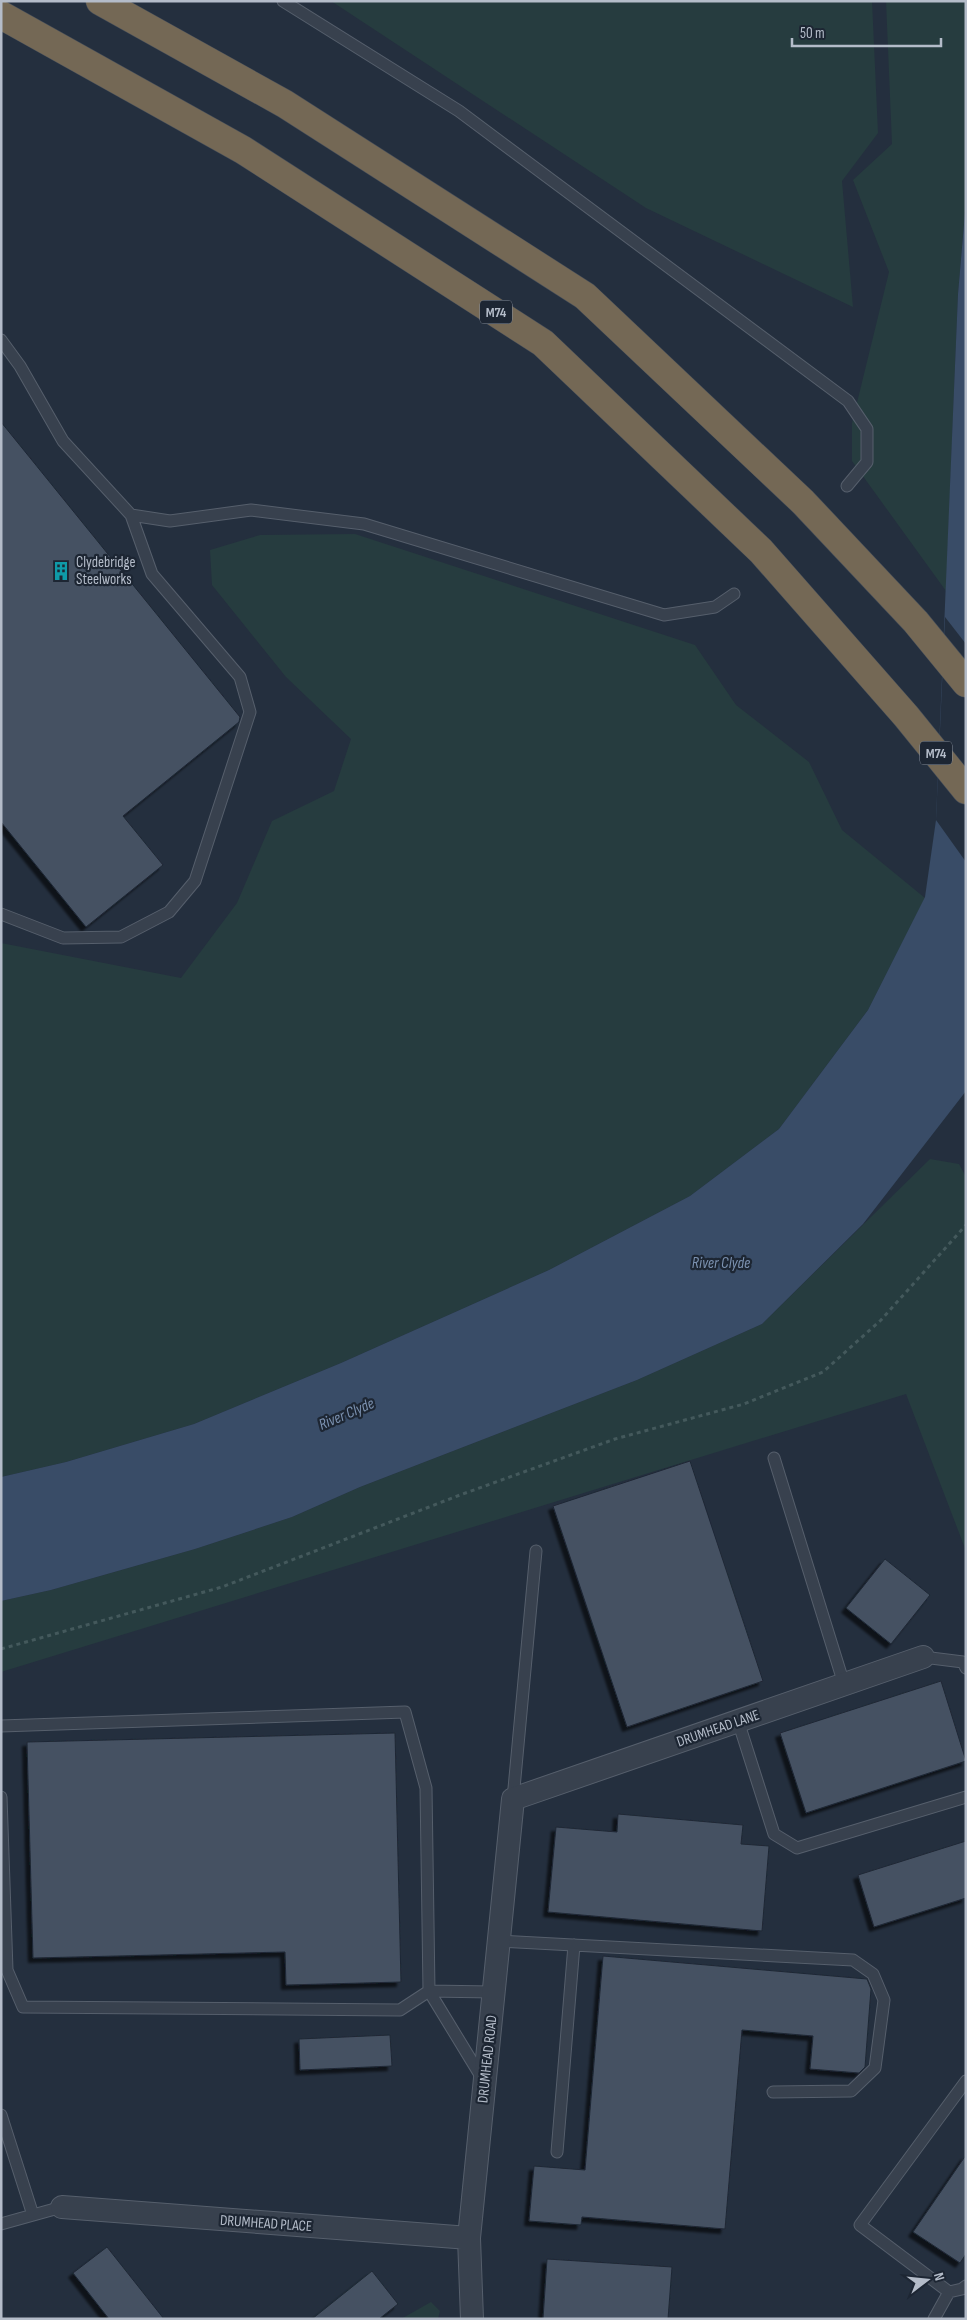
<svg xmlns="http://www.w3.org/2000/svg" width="967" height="2320" viewBox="0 0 967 2320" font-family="'Sofia Sans Condensed',sans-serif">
<defs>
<filter id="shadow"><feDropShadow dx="-4.5" dy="4.5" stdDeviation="1" flood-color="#0009"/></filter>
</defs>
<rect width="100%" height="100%" fill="#242f3e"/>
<!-- green -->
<path fill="#263c3f" d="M331,1H872L878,133L842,181L853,307L646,208Z
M886,1H966V201L958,294L946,591L852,461V423L889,272L853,180L892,144Z
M355,534L695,645L736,705L809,762L842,830L925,898L868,1010L779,1129L690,1196L549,1270L341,1363L194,1424L66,1462L1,1477V943L181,978L237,903L272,821L334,791L351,739L286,677L212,585L210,550L260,535Z
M930,1159L959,1164L966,1177V1551L906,1394L1,1672V1601L51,1590L195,1549L292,1517L360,1487L637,1380L762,1324Z
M431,2302L440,2311L438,2319H401Z"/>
<!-- water -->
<path fill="#394c67" d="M966,201V1091L863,1224L762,1324L637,1380L360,1487L292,1517L195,1549L51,1590L1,1601V1477L66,1462L194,1424L341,1363L549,1270L690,1196L779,1129L868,1010L925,897L936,820L958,294Z"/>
<!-- pier -->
<path fill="#242f3e" d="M945,617L966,644V862L936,820Z"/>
<!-- building -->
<path fill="#455162" stroke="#1f2835" filter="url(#shadow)" d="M1,422L240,717L239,722L123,816L163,865L86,927L1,822Z
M690,1461L763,1681L627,1727L553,1506Z
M885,1559L930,1595L891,1644L846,1608Z
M941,1681L966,1761L806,1813L780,1733Z
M395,1733L401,1982L286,1985L285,1952L33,1958L27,1742Z
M618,1814L743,1825L741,1844L769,1846L762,1931L548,1912L556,1827L617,1832Z
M966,1841V1898L874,1927L858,1875Z
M603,1956L867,1979L871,1989L865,2067L859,2073L810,2069L813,2036L742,2030L725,2229L582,2217L581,2225L529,2221L534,2166L585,2170Z
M390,2035L392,2066L300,2070L299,2039Z
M966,2155V2254L960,2263L913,2232Z
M107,2247L164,2319H109L73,2273Z
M547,2259L672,2267L668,2319H543Z
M372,2271L398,2304L379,2319H312Z"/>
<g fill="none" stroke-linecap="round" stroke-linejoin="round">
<!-- lane casing -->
<g stroke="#565f6c" stroke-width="13">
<path id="lane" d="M283,1L459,111L848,401L867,429V462L847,486
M1,340L20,366L63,441L131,515L170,521L251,510L364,524L664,615L715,607L734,594
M1,914L63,938L121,937L169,912L195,881L250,712L240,677L152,574L131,515
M774,1458L844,1684
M923,1657L963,1662L966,1668
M738,1721L774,1834L797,1848L966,1797
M1,1726L405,1712L426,1788L429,1991L482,2078
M1,1797L7,1970L23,2007L400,2010L429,1991L493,1992
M513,1799L536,1551
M498,1941L853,1960L873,1974L884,2000L875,2068L851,2091L773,2092
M966,2081L860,2225L949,2292L962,2289L966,2286
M1,2115L33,2215
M557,2152L574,1945
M1,2224L62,2207
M934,2319L949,2292"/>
</g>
<!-- street casing -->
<g stroke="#565f6c" stroke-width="24">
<path id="street" d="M62,2207L469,2238
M472,2319L469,2238L513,1799L923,1657"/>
</g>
<!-- highway casing -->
<g stroke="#434c59" stroke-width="29">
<path id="highway" d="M100,1L285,104L585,296L803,502L916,622L966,683
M1,15L243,150L543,343L761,551L906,716L966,790"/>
</g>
<!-- path -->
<path stroke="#44595c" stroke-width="3" stroke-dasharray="4 4" stroke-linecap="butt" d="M1,1649L222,1587L460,1495L615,1439L744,1404L823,1372L881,1320L966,1225"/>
<!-- lane -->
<use href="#lane" stroke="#38414e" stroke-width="11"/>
<!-- street -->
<use href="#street" stroke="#38414e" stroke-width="22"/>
<!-- highway -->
<use href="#highway" stroke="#746855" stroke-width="28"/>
</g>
<!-- icons -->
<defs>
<g id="building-bare" transform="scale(1.5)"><path d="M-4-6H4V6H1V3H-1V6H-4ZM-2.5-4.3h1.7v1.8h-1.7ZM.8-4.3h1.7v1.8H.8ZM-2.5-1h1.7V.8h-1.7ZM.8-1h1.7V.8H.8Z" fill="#0f9aa8" stroke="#1d2633" stroke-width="2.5" paint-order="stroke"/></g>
</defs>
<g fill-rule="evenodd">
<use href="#building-bare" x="61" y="571"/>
</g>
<g text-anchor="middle" stroke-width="4.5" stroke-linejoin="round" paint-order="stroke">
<!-- shield labels -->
<g fill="#1d2633" stroke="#878f9c" stroke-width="1">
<rect x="480" y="300.5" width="32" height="23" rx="4"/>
<rect x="920" y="741.5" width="32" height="23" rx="4"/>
</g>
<g font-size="14" font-weight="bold" fill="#b4bcc9">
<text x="496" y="317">M74</text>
<text x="936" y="758">M74</text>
</g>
<!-- poi labels -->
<g font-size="15" fill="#b4bcc9" stroke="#1d2633" text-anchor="start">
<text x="76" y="567">Clydebridge<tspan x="76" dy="17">Steelworks</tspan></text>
</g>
<!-- street labels -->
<g font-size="15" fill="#b4bcc9" stroke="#1d2633">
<text transform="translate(718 1728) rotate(-19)" y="5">DRUMHEAD LANE</text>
<text transform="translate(487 2059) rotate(-84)" y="5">DRUMHEAD ROAD</text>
<text transform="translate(266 2223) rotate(4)" y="5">DRUMHEAD PLACE</text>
</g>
<!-- water labels -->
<g font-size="16" font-style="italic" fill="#7c92b1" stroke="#1d2633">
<text x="721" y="1268">River Clyde</text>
<text transform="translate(346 1413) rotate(-23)" y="6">River Clyde</text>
</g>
</g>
<!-- border -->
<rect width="967" height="2320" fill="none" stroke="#b4bcc9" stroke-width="5"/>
<!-- north arrow -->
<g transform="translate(927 2280) rotate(74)" stroke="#1d2633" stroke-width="4" paint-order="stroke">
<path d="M0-4L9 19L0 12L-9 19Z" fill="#b4bcc9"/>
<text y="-8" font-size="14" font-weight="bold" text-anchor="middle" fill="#b4bcc9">N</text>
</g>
<!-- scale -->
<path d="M792 38v8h149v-8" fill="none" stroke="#b4bcc9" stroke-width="2.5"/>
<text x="800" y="38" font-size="15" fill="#b4bcc9" stroke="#1d2633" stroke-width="4" paint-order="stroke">50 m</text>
</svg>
